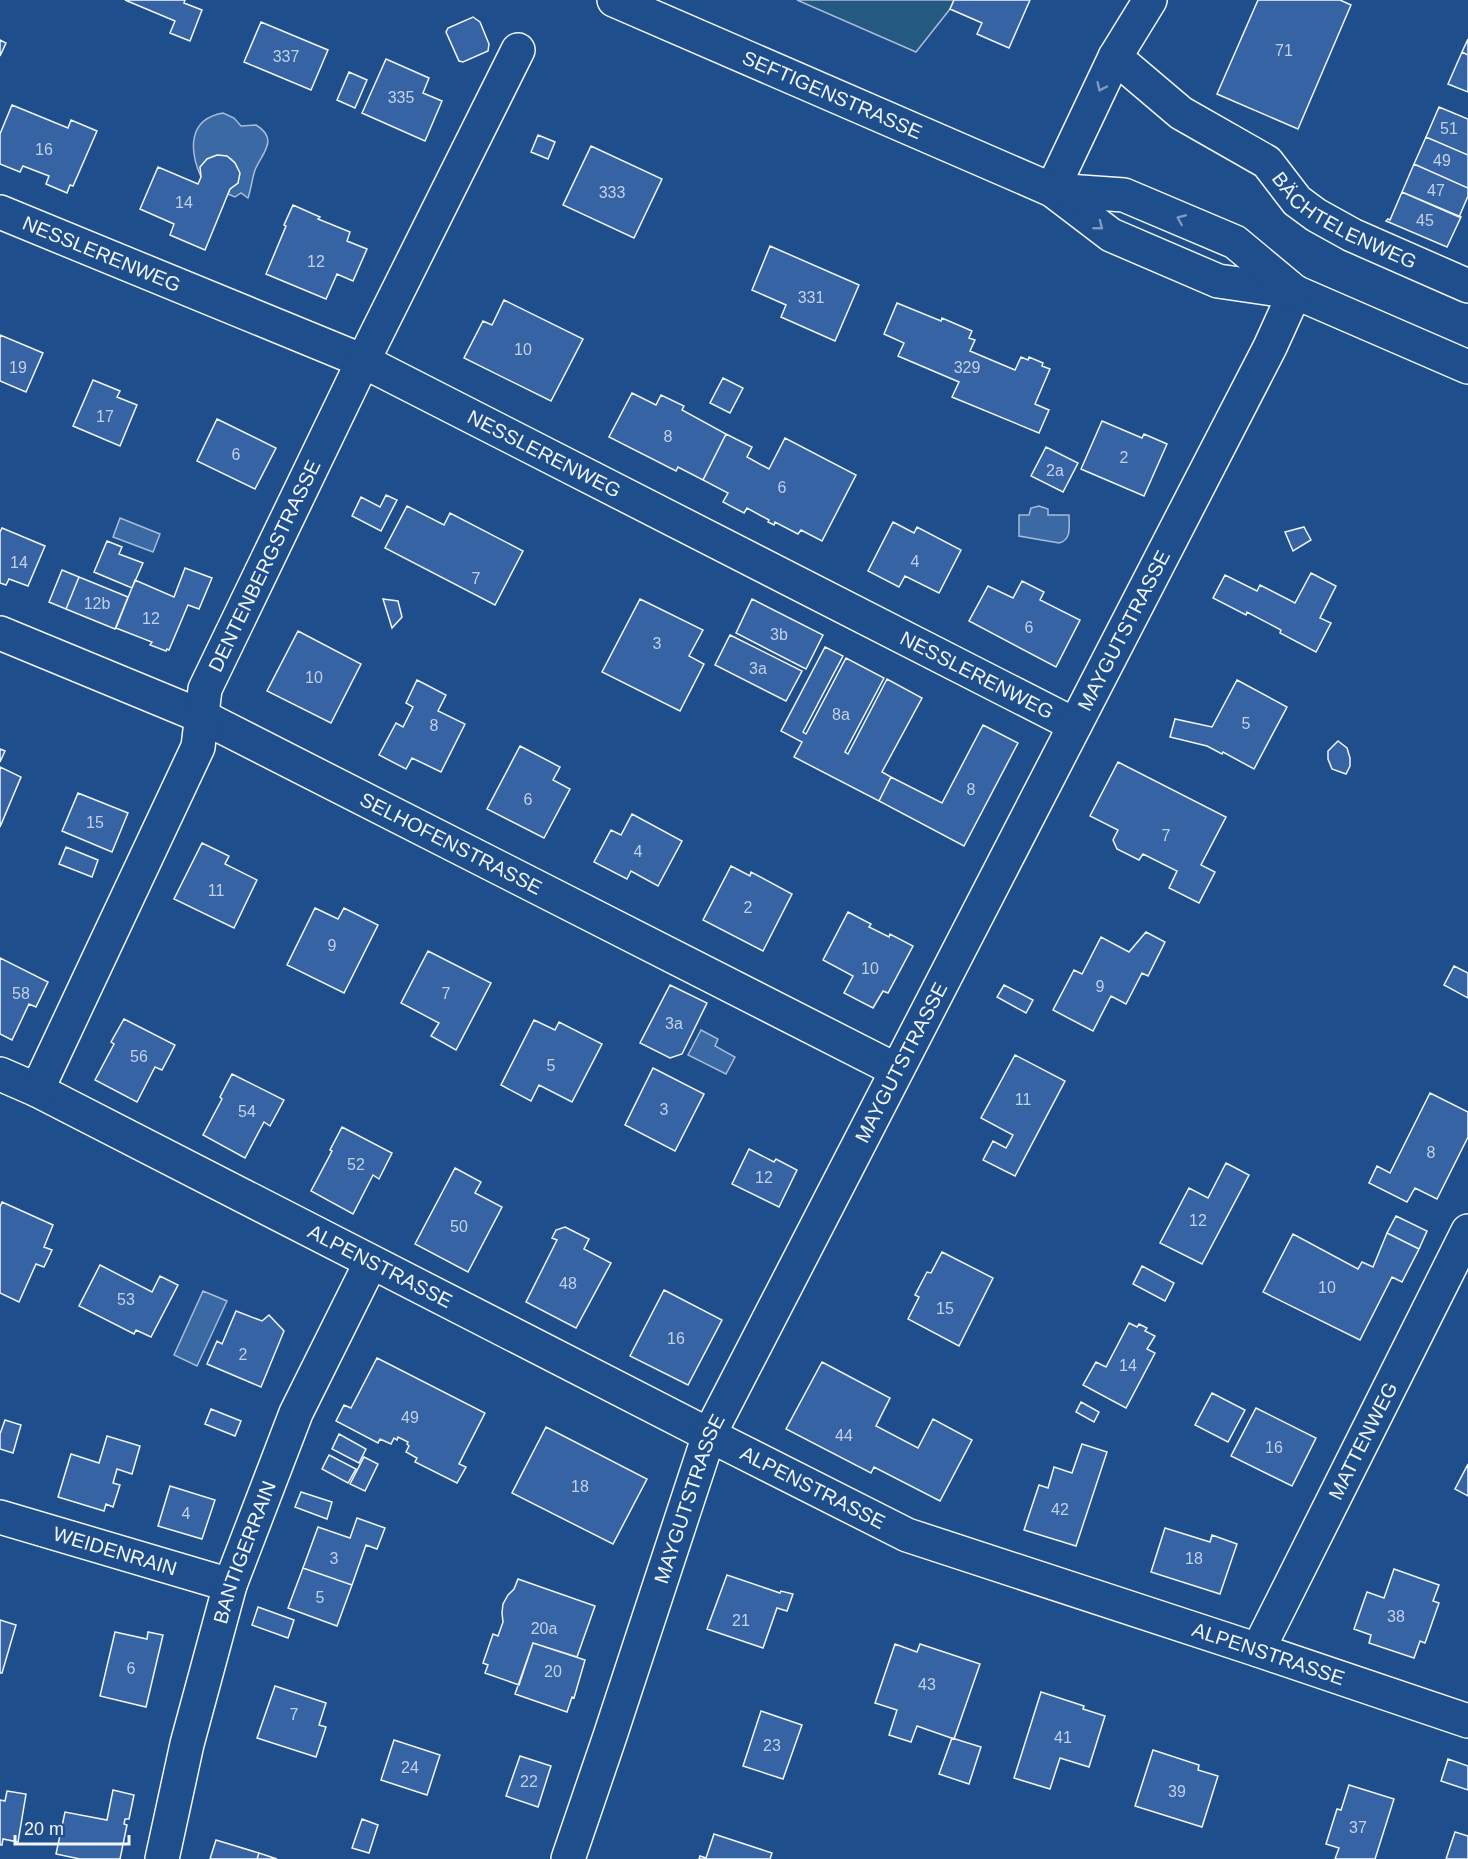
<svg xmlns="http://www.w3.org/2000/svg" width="1468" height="1859" viewBox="0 0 1468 1859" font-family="Arial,sans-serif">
<rect width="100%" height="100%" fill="#1f4e8c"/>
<!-- green -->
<path fill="#245a82" stroke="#a8bbd7" stroke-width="1.5" d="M797,0H954L950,9L916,52Z"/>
<!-- water -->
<path fill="#3b69a3" stroke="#a8bbd7" stroke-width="1.5" d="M223,113L234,118L241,126L256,125C279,139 263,152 255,170C252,179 251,189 248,198L241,193L235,197L228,194L230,189L238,183C241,160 227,150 207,159L201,177C189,150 188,119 223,113Z
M1039,506L1048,509V515H1069C1069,526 1072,540 1059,543L1019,536V515H1029L1031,508Z
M120,518L160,534L153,552L113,537Z
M701,1030L718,1039L715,1046L735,1057L726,1074L688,1055Z
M203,1291L227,1301L197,1366L174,1355Z"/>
<!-- building -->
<path fill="#3563a3" stroke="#f2f6ff" stroke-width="1.5" d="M125,0H185L184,3L202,10L190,41L170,33L175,21Z
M954,0H1030L1009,48L977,34L982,23L950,9Z
M1258,0H1340L1351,5L1298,129L1217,94Z
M473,17L480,22L489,44L488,51L463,62L459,61L446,32L448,28Z
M261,22L328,50L311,90L244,62Z
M1468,39V55L1462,52Z
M0,40L6,43L0,56Z
M1462,52L1468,55V92L1448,84Z
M386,59L429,78L423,93L442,101L425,141L362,113Z
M349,72L367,80L355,108L337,100Z
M12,105L68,128L71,120L97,131L73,186L70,185L67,193L46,184L49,176L23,166L20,172L0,164V134Z
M1439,107L1468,119V155L1426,137Z
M538,135L555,142L548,159L531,152Z
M1426,137L1468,155V188L1414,164Z
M591,146L662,179L634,238L563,205Z
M217,155L227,156L235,163L240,173L238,183L230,189L205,250L170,235L174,224L140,209L158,167L198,184L201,177L200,167L207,159Z
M1414,164L1468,188V196L1459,217L1402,192Z
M1402,192L1461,217L1447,247L1386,221L1388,219L1390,220Z
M293,205L320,217L318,219L350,232L347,241L367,249L353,281L337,274L326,299L266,274L286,226L284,225Z
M770,246L859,285L835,341L781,317L786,305L752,290Z
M504,300L583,339L551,401L464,358L483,321L492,325Z
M897,303L941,321L942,318L972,331L969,338L975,340L970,351L1015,370L1021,357L1028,360L1029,357L1043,363L1042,366L1050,369L1035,404L1049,410L1039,433L952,397L959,382L898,356L904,343L884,334Z
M0,335L43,353L26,392L0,381Z
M723,378L743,388L730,413L710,403Z
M93,380L120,391L117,397L137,405L120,446L73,426Z
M632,393L656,405L661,395L684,406L682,410L726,434L703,480L678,467L676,471L609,437Z
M217,419L276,448L255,489L197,461Z
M1102,421L1142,438L1144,434L1167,444L1144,496L1081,469Z
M726,434L752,447L747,457L769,469L785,438L856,475L822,541L801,530L798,534L775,522L774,525L768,522L769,520L747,508L744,513L723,502L728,493L703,480Z
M1046,447L1078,463L1063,492L1031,476Z
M386,495L397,500L381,531L352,516L361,497L380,507Z
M407,506L444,525L450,513L523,551L495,605L385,548Z
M893,522L914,533L917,527L961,550L939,593L905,576L899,587L868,571Z
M1304,527L1311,540L1293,551L1285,532Z
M2,528L45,546L28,586L9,579L6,585L0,583V532Z
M107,541L122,547L119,554L143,563L132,588L94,572Z
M185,568L212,578L199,609L188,605L169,650L167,649L166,651L150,645L152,642L116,628L135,580L174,597Z
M62,570L79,577L66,609L49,602Z
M1311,573L1336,586L1320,618L1331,623L1316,652L1280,633L1281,630L1247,612L1246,615L1213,598L1225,575L1257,591L1260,585L1295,603Z
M79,577L128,597L115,629L66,609Z
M1022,581L1044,592L1040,600L1080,620L1056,667L969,621L988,586L1013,598Z
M383,599L398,601L402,617L392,628Z
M640,599L703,630L689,656L704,664L680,711L602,672Z
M752,599L823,635L806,669L736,633Z
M298,631L361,664L331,723L267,691Z
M730,635L802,671L786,701L715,665Z
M825,647L843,656L803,732L806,734L846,658L884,678L845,752L848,754L887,679L922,698L882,772L891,777L879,801L794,757L802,742L781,731Z
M417,680L446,695L438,711L465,724L441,772L412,758L406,769L379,755L396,723L403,727L413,707L406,703Z
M1237,680L1287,707L1254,769L1223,752L1222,754L1207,746L1170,737L1175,719L1212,727Z
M983,725L1018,743L964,846L879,801L891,777L942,803Z
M1338,741L1347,748L1350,758V766L1346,774L1332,769L1328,759V751Z
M520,746L560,767L553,780L570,789L544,838L487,809Z
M0,749L5,751L0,762Z
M1118,762L1226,817L1201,865L1215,872L1199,903L1169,888L1177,871L1143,854L1139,860L1117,849L1113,840L1118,830L1090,816Z
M0,767L21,777L0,827Z
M78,793L128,813L112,852L62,831Z
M632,814L682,841L658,886L631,871L627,879L594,862L611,830L621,835Z
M202,843L229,856L225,864L257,880L234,928L174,899Z
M66,847L98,860L92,877L59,864Z
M731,866L750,876L751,872L792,894L763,951L703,920Z
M315,908L338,919L344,908L378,925L344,993L287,965Z
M848,912L871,924L869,927L889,937L890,934L913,946L888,993L883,991L873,1008L844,993L853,976L823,960Z
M1146,932L1165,942L1148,976L1142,973L1126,1004L1111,996L1093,1031L1053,1010L1074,970L1082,974L1101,937L1129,952Z
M428,951L491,983L456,1050L431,1036L439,1023L401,1003Z
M0,958L48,982L36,1007L29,1004L12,1040L0,1034Z
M1454,966L1468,973V998L1444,985Z
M670,985L707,1003L682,1054L670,1058L640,1043Z
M1004,985L1033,1000L1026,1013L997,997Z
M124,1019L175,1045L162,1070L155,1067L137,1102L95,1080L114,1044L111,1042Z
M534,1020L555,1030L559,1022L602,1044L572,1102L539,1085L531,1101L501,1085Z
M1015,1055L1065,1081L1015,1176L983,1160L993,1141L1006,1148L1013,1135L981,1118Z
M653,1068L704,1094L675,1151L625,1125Z
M232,1074L284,1100L270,1126L264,1122L245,1158L203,1135L222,1099L220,1097Z
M1430,1093L1468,1112V1137L1437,1199L1415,1188L1407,1202L1369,1183L1377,1166L1390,1173Z
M342,1127L392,1153L379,1179L373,1175L353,1214L311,1191L332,1151L330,1150Z
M749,1149L774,1162L776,1159L797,1170L779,1207L732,1184Z
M1226,1163L1249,1175L1202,1264L1160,1243L1189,1188L1208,1198Z
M455,1168L481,1182L475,1193L502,1207L468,1272L415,1244Z
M2,1202L53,1225L44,1247L52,1250L44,1267L36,1264L19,1302L0,1293V1207Z
M1396,1216L1427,1231L1419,1249L1387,1233Z
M565,1227L589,1239L584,1249L611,1263L576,1328L526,1302L557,1240L552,1238L556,1230Z
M1387,1233L1419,1249L1402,1282L1392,1277L1360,1340L1263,1292L1293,1234L1358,1269L1362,1262L1373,1267Z
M942,1252L993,1278L959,1346L908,1319L919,1297L915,1295L927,1272L931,1273Z
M100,1265L152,1292L160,1276L178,1285L151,1337L136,1330L134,1334L79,1306Z
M1142,1266L1174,1283L1165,1301L1133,1284Z
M664,1290L722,1320L688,1385L630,1356Z
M236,1311L262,1321L269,1315L284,1331L261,1387L207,1364L217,1341L222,1344Z
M1129,1323L1137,1327L1139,1324L1147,1328L1145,1331L1155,1336L1147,1349L1155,1353L1126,1408L1083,1385L1096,1362L1106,1367Z
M377,1358L485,1413L459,1464L466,1467L457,1483L415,1462L417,1458L406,1452L409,1446L407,1444L408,1442L398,1437L397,1440L394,1438L391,1444L380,1439L378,1443L336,1421L344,1405L351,1408Z
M822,1362L890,1398L876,1426L918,1448L933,1419L972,1440L940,1501L874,1467L871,1473L786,1429Z
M1212,1393L1245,1410L1228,1442L1195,1425Z
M1081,1402L1099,1412L1094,1422L1076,1412Z
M1256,1408L1316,1438L1292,1486L1231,1456Z
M211,1409L241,1421L235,1436L205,1424Z
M5,1420L21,1425L13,1453L0,1449V1434Z
M546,1427L647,1479L613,1544L512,1493Z
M339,1434L366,1449L359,1463L332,1449Z
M107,1436L140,1446L132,1474L117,1469L113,1483L120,1485L113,1507L106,1504L104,1511L58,1497L71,1454L99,1463Z
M1082,1444L1107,1452L1076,1546L1024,1530L1039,1485L1048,1488L1054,1467L1072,1473Z
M329,1455L356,1469L348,1483L322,1469Z
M364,1457L378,1464L365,1491L350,1484Z
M1468,1464V1496L1455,1489Z
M170,1486L215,1500L202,1539L158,1526Z
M301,1492L332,1502L327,1519L295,1507Z
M357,1518L385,1528L377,1549L366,1545L352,1585L303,1568L318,1527L350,1538Z
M1165,1528L1210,1542L1212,1535L1237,1544L1220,1594L1151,1572Z
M303,1568L352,1585L337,1626L288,1608Z
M1394,1569L1439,1585L1433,1601L1439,1603L1425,1643L1420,1641L1414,1658L1369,1643L1371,1635L1354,1629L1367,1592L1384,1598Z
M727,1575L780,1593L781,1591L793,1594L787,1611L777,1608L763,1648L707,1629Z
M518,1579L595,1606L577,1657L533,1643L519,1685L485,1673L488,1665L483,1663L493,1634L498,1636L503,1622L502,1613L503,1604L508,1595L514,1589Z
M258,1607L294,1620L288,1638L252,1625Z
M0,1620L16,1625L2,1673H0Z
M115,1632L147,1639L148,1632L163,1635L146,1707L100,1696Z
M533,1643L585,1660L574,1698L572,1697L567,1712L515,1694Z
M895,1644L917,1652L920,1644L980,1664L954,1739L917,1726L911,1742L889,1735L897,1710L875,1703Z
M275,1686L326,1703L319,1725L326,1727L316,1757L257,1738Z
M1041,1692L1084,1706L1083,1709L1105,1716L1089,1767L1060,1758L1050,1789L1014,1778Z
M761,1711L802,1725L783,1779L743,1766Z
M952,1738L981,1747L969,1784L939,1774Z
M394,1740L440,1755L427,1795L381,1780Z
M1153,1750L1199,1765L1198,1770L1218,1776L1202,1827L1135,1806Z
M520,1756L551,1766L538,1807L506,1796Z
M1448,1759L1468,1766V1790L1441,1781Z
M1349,1785L1394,1799L1375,1859H1335L1339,1848L1326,1844L1337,1809L1341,1810Z
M113,1790L134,1795L129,1819H125L124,1824L127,1825L120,1859H80L56,1854L65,1812L107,1820Z
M7,1791L26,1794L18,1842L3,1839L2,1845H0V1800L5,1801Z
M362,1819L378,1825L369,1853L352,1848Z
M1455,1832L1468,1836V1859H1446Z
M714,1834L772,1853L770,1859H699L700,1856L706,1858Z
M216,1840L259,1853L257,1859H210Z
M259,1853L277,1859H257Z"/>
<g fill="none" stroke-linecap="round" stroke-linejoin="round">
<!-- minor casing -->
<g stroke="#f2f6ff" stroke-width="36">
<g id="minor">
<path id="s1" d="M1115,57L1181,113L1267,162L1297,201L1316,215L1352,235L1468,286"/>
<path d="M1052,190L1115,57L1150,0"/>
<path id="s2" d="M0,212L363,361L1075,725"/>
<path id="s3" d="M0,633L201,716L896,1070"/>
<path id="s4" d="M0,1074L37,1090L709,1435L907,1535L1258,1650L1468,1721"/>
<path id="s5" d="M37,1090L198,747L205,689L363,361L518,50"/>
<path id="s6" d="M0,1517L230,1585"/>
<path id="s7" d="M1258,1650L1468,1231"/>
<path id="s8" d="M162,1859L187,1744L230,1585L296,1413L371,1262"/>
<path id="s9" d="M568,1859L610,1736L709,1435L1270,347L1295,292"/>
</g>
</g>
<!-- major casing -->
<g stroke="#f2f6ff" stroke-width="36">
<g id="major">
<path id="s10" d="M614,0L1052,190L1111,235L1218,281L1295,292L1468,367"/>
<path d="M1052,190L1124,195L1235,242L1295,292"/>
</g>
</g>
<!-- minor -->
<use href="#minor" stroke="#1f4e8c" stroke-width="33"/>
<!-- major -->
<use href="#major" stroke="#1f4e8c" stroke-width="33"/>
</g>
<!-- one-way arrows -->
<defs><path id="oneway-chevron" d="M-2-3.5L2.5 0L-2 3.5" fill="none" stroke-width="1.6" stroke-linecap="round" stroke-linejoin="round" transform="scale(1.5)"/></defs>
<g stroke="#7e9ac0">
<use href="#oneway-chevron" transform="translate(1101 87) rotate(115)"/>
<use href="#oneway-chevron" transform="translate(1181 219) rotate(-157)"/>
<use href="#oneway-chevron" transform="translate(1099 226) rotate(38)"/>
</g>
<g text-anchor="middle" stroke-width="4.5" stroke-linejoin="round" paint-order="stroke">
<!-- number labels -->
<g font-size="16" fill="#c3d1e8">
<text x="1284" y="56">71</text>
<text x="286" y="62">337</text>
<text x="401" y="103">335</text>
<text x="1449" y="134">51</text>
<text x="44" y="155">16</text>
<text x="1442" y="166">49</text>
<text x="1436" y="196">47</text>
<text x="612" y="198">333</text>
<text x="184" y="208">14</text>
<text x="1425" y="226">45</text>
<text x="316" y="267">12</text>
<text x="811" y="303">331</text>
<text x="523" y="355">10</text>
<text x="18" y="373">19</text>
<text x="967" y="373">329</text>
<text x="105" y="422">17</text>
<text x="668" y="442">8</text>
<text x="236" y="460">6</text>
<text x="1124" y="463">2</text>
<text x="1055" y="476">2a</text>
<text x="782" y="493">6</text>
<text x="915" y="567">4</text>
<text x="19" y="568">14</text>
<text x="476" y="584">7</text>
<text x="97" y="609">12b</text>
<text x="151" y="624">12</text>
<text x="1029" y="633">6</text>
<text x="779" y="640">3b</text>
<text x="657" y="649">3</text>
<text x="758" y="674">3a</text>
<text x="314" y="683">10</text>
<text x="841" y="720">8a</text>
<text x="1246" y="729">5</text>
<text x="434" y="731">8</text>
<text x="971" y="795">8</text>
<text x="528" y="805">6</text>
<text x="95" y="828">15</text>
<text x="1166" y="841">7</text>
<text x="638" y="857">4</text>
<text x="216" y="896">11</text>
<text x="748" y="913">2</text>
<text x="332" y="951">9</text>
<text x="870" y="974">10</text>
<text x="1100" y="992">9</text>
<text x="21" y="999">58</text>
<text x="446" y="999">7</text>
<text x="674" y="1029">3a</text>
<text x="139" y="1062">56</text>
<text x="551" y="1071">5</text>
<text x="1023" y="1105">11</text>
<text x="664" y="1115">3</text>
<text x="247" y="1117">54</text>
<text x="1431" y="1158">8</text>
<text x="356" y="1170">52</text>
<text x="764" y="1183">12</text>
<text x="1198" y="1226">12</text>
<text x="459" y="1232">50</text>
<text x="568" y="1289">48</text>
<text x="1327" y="1293">10</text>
<text x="126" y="1305">53</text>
<text x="945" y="1314">15</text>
<text x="676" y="1344">16</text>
<text x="243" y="1360">2</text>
<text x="1128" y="1371">14</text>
<text x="410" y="1423">49</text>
<text x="844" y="1441">44</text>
<text x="1274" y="1453">16</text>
<text x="580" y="1492">18</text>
<text x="1060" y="1515">42</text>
<text x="186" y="1519">4</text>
<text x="334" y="1564">3</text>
<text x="1194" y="1564">18</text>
<text x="320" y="1603">5</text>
<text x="1396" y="1622">38</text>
<text x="741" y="1626">21</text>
<text x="544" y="1634">20a</text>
<text x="131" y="1674">6</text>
<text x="553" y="1677">20</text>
<text x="927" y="1690">43</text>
<text x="294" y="1720">7</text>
<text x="1063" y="1743">41</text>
<text x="772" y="1751">23</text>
<text x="410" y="1773">24</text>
<text x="529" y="1787">22</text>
<text x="1177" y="1797">39</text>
<text x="1358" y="1833">37</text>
</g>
<!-- street labels -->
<g font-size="20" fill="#f2f6ff" stroke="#1f4e8c">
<text dy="7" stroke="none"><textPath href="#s10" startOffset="238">SEFTIGENSTRASSE</textPath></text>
<text dy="7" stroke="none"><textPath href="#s1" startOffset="285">BÄCHTELENWEG</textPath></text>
<text dy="7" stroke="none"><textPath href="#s2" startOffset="110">NESSLERENWEG</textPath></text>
<text dy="7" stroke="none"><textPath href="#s2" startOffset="596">NESSLERENWEG</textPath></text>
<text dy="7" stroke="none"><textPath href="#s5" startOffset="574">DENTENBERGSTRASSE</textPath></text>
<text dy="7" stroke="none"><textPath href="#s9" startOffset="1352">MAYGUTSTRASSE</textPath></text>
<text dy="7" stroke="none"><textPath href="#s2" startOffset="1082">NESSLERENWEG</textPath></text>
<text dy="7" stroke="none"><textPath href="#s3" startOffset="498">SELHOFENSTRASSE</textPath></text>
<text dy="7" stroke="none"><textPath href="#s9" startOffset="866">MAYGUTSTRASSE</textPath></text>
<text dy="7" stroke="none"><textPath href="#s4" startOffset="426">ALPENSTRASSE</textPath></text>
<text dy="7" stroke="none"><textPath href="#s7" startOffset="234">MATTENWEG</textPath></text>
<text dy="7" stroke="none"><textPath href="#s4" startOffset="912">ALPENSTRASSE</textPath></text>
<text dy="7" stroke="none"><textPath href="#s9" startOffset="380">MAYGUTSTRASSE</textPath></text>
<text dy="7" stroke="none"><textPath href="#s6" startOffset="120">WEIDENRAIN</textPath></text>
<text dy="7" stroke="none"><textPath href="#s8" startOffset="318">BANTIGERRAIN</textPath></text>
<text dy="7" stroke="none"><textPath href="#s4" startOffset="1398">ALPENSTRASSE</textPath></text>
</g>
</g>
<!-- scale -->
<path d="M15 1835v9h114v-9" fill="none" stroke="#f2f6ff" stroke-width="3"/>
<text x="24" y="1835" font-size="18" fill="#f2f6ff" stroke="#1f4e8c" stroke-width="4.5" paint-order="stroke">20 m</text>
</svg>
